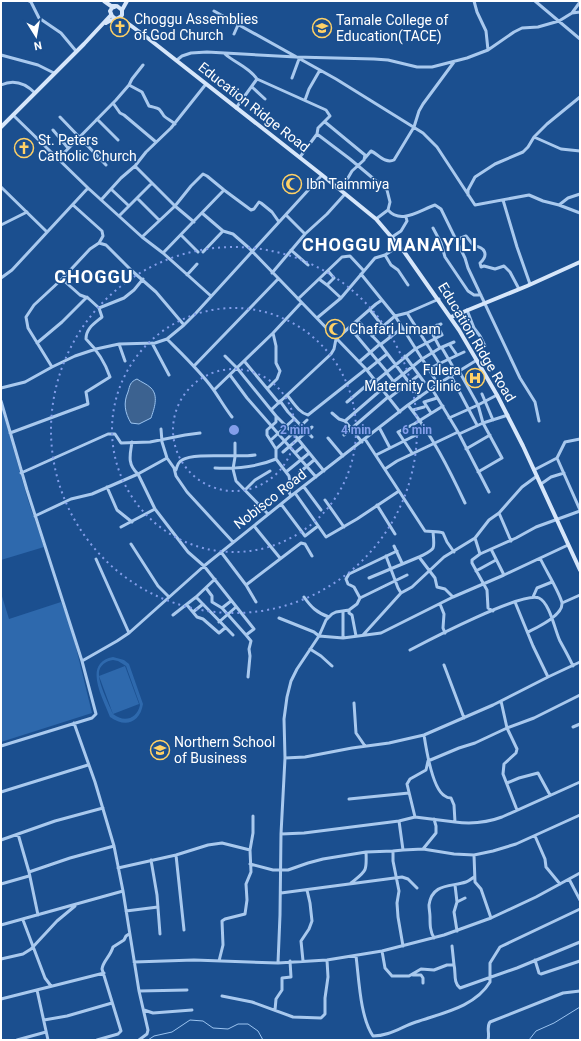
<svg xmlns="http://www.w3.org/2000/svg" width="581" height="1041" viewBox="0 0 581 1041" font-family="Roboto,sans-serif">
<rect width="100%" height="100%" fill="#1b4f8f"/>
<!-- green -->
<path fill="#2e69ad" fill-rule="evenodd" d="M1,406L28,500L44,547L1,560Z
M1,593L9,619L61,602L71,627L92,713L1,742Z
M113,657L124,660L129,664L143,704C140,723 125,728 110,717C103,698 82,663 113,657ZM113,660L118,661L126,666L140,705C137,719 124,723 113,714C109,705 99,684 99,675C98,666 106,661 113,660Z
M125,666L139,704L113,714L99,676Z"/>
<!-- water -->
<path fill="#3c6290" stroke="#9cc4f0" d="M137,379C141,382 147,384 151,388C159,396 154,409 151,418L139,424L131,423C125,413 123,403 128,392C130,385 130,382 137,379Z"/>
<g fill="none" stroke-linecap="round" stroke-linejoin="round">
<!-- stream -->
<path stroke="#9cc4f0" stroke-width="1" d="M148,1040L154,1036L172,1032L190,1020L203,1021L213,1028L228,1029L238,1024H248L258,1031L263,1040
M529,1040L536,1031L554,1023L580,1007"/>
<!-- street -->
<path stroke="#a9c9ee" stroke-width="3" d="M29,1L31,2L39,18L61,33L76,51
M474,1L477,12L486,31L488,50
M535,1L580,39
M214,11L336,79L423,133L437,147L475,205L529,195L543,201L559,205L580,213
M572,13L580,12
M234,34L238,25
M225,54C235,63 249,67 257,79L326,110L330,116L318,128L317,134L350,159L387,190L390,202L388,210
M1,55L38,65L54,73
M177,60L182,56L191,53L207,52L296,57L374,59L388,60L417,67H432L467,58L480,53L488,50L514,32L522,28L538,27L559,21L572,13L580,2
M292,78L299,59
M1,85C14,79 25,83 35,93
M129,85L142,92L149,106C160,109 158,107 164,116C167,119 172,121 175,124
M252,87L265,99
M305,100L309,89L320,70
M113,103L120,113L124,115L156,142
M236,108L257,79
M13,115L88,188L142,237L163,253L224,190
M60,117L106,165
M97,119L118,140
M325,122L365,155L364,160L352,171L341,190
M53,130L68,148
M534,137L561,149L580,151
M300,157L317,134
M365,158L371,151C378,154 385,164 394,160L414,127L419,111L423,104L454,62
M58,159L116,100L129,85L132,79L143,65
M135,166L175,206L194,222
M1,187L47,232
M111,189L129,206
M468,195V190L475,177L495,164L523,152L528,147L534,137L547,124L580,97
M137,198L159,220
M101,200L121,178L135,166L146,152L171,128L206,84
M503,200L517,247L530,284
M73,205L102,231L103,236L99,243
M559,205L568,198L580,194
M202,213L223,231L233,234L249,248L366,369L400,412
M286,215L305,234
M119,216L152,183
M376,219L388,210C401,225 420,210 435,205L441,209L465,258L468,268L520,378L535,402L539,421
M1,225L27,212
M433,228L441,243L445,257L468,291L474,295H481
M181,235L198,252
M142,237L175,206L191,186L203,174L207,176L224,190L251,210L254,209L259,202L261,203L272,212L279,222
M392,237L401,231L407,221L406,217
M456,240L466,236L474,246C485,247 489,255 480,263L481,267L484,266L495,269L504,266L510,272L519,289
M291,250L308,265
M203,252L223,231
M163,253L211,296
M385,255L391,265L398,270L408,285
M272,273L305,234L327,214L345,194
M361,274L382,300
M187,275L197,264
M1,278L12,270L88,188
M319,279L327,285L334,278L328,271
M327,285L341,298
M298,299L342,257L350,256L364,271
M99,308L124,298L134,290L143,279
M370,310L391,337
M467,310L474,328L480,336L485,346
M407,313L439,363
M317,318L341,298L375,258L385,255L399,246
M358,321L380,344L420,397
M350,328L387,372
M430,329L440,348
M420,333L441,324
M357,336L365,328
M372,336L395,316L407,313L439,299
M167,339C183,355 200,371 213,389C220,399 225,408 232,417
M37,343L62,322L87,297
M152,343L169,375
M119,344L125,361
M380,345L402,328
M450,345L457,355
M442,348L456,372
M225,356L237,368L276,416V422L267,430V435L276,449V459L289,476L290,482L289,492L291,496
M405,356L424,382
M245,362L279,403
M359,362L380,344
M194,366L278,279
M52,367L28,328L26,317L34,305L62,279L90,249L99,243L106,245L131,270L156,292L184,325
M428,369L464,352
M367,370L387,354
M459,371L478,405L483,423L502,458L478,472
M386,372L394,382
M230,375L247,398L316,477
M451,376L477,425
M376,381L415,349L442,335L437,325
M1,388L25,382L52,367L75,356L96,349L119,344L155,343L167,339L184,325L196,313L322,175
M268,388L277,379L280,371L276,363V346L273,333
M432,389L458,432L489,492
M214,390L273,333L301,303
M383,390L422,359L440,348L454,342
M482,394L493,420
M287,395C293,402 299,413 308,415L366,369
M389,398L419,375
M1,401L27,490L82,661L96,714L92,718L1,746
M280,401L288,412L312,437
M347,402L374,379
M408,405C432,435 449,469 465,503
M271,410L331,354L334,349L336,339L376,304L382,300L395,316L438,384
M413,410L424,407
M332,413L339,419L345,421L362,442
M431,413L424,402L437,398
M276,416L293,433L324,471
M449,418L478,405L497,395
M345,421L382,389
M161,429L162,442L167,458L174,468L176,476L187,492L233,542
M380,429L390,448
M10,433L88,404L86,392L110,377C105,362 97,350 86,339C86,328 95,323 102,317L99,308L88,298L80,295L62,279
M459,434L483,423L508,415
M344,435L388,397
M328,438L343,456
M272,439L294,419
M132,442C130,455 127,464 138,474L167,458
M235,443V457L233,469L236,481L268,514
M276,449L307,420
M466,449L490,435
M283,452L312,427
M295,453L303,446
M412,453L398,432L414,424L443,406
M376,455L426,430
M557,458L580,510
M215,468C236,469 257,467 276,459
M385,469L397,461L458,432
M176,470C177,466 178,462 182,460C195,452 237,458 255,455
M534,470L557,458L565,442L580,439
M286,472L308,454
M300,472L314,460
M21,473L108,434H115L121,443L150,442L185,435L200,433
M541,484L551,477L564,473
M107,487L117,510L132,522
M304,487L321,510
M245,490L255,480L270,471
M399,491L425,531C431,532 438,531 443,533L447,542L454,552
M295,493L326,537L357,519L399,491L365,439
M325,500L344,527
M281,504L305,536L318,526
M377,505L395,534
M499,513L511,541
M35,516L71,499L92,494L138,474L155,509L188,552L204,566L254,629L246,635L251,641L249,649L250,656L248,677
M254,526L280,558
M121,527L155,509
M475,538L480,554
M131,544L158,586L169,597
M394,546L402,563
M491,549L504,575
M221,552L246,585L256,602
M386,556L398,588L401,593
M419,557C435,549 435,551 433,532
M96,559L129,633
M476,571L496,560
M369,578L419,557L435,578L437,587L445,589L453,597
M246,585L301,543L305,544L312,556
M206,588L212,596V602L222,608L246,635
M196,597L233,635
M304,597C311,607 317,613 329,617
M533,597L537,588L552,582
M360,598L407,575
M515,602L533,646L548,677
M562,603L580,595
M440,604L444,614L443,628L445,633
M187,605L197,617L203,619L219,633L225,628
M222,608L231,601
M343,611V638
M493,611L488,608L487,590L472,563V560L480,554L516,538L536,527L580,511
M193,612L203,604
M173,615L196,597L215,579
M279,618L314,632L319,636L343,638L381,633L453,597L504,575L568,545
M219,622L236,607
M528,632C536,628 563,616 562,603C560,593 545,569 540,558
M363,635L401,593L412,587L444,557L475,538L489,520L499,513L522,487L537,476
M356,636L352,615L349,613V610L357,604L360,598L354,587L348,584L346,579L349,574L397,551
M310,649L321,656L332,666
M410,650C429,640 523,591 539,598C550,603 555,631 560,641C565,650 569,657 573,666
M82,661L117,641L129,633L204,566L291,496L408,405L438,384L477,360
M444,665L464,718
M501,701L507,728L517,749L516,753L504,764L503,774L517,810
M354,703L356,733L365,746
M74,723L95,782L114,846L123,891L139,991L148,1030L147,1034L139,1040
M573,727L580,724
M285,758L305,757L352,748L389,743L424,735L493,705L548,677L580,662
M507,783L519,778L538,773L550,795
M1,792L88,765
M349,799L409,793
M415,817L407,784L410,779L426,770L428,761L459,748L475,743L507,728L534,718L580,695
M455,822C471,824 486,823 502,817L580,782
M18,834L29,872L38,915
M281,834L304,833L399,821
M535,836L545,859L546,867L560,884
M1,840L55,821L103,808
M423,849L436,833V826L434,819
M403,850L423,849L454,854L474,855L493,851L516,844L580,815
M176,855L184,930
M474,855L475,882L481,889L491,918
M151,860L157,895L160,934
M250,864L273,870H288L308,863L323,859L366,852L393,851
M118,868L176,855L208,845L222,843L250,850
M29,872L70,858L114,846
M569,879L580,900
M351,883C366,871 367,872 366,852
M1,884L29,876
M455,885L457,902L454,912L457,931
M281,893L402,877L408,879L417,888
M457,902L465,898
M126,911L158,907
M23,920L45,978L51,986
M1,925L123,891
M434,938C430,931 430,925 430,917C430,913 429,909 429,905C432,883 451,887 466,882C469,881 471,879 474,877
M403,946L398,917L397,903L399,891L393,861V851L403,850L399,821L415,817L455,822L454,805L451,798C449,798 446,797 445,796C433,790 426,748 424,735
M452,946L454,965
M382,951L385,968L392,976H409L421,969L434,970L447,965H454C456,972 453,983 460,988L517,968L580,942
M356,956C359,979 360,1017 373,1036C389,1036 401,1027 416,1022C442,1013 475,1007 490,982V963L500,947L580,909
M1,959L23,954L31,949L57,921L75,906
M535,960L539,973L541,974L580,961
M219,961L223,945L222,921L225,919L245,914L247,900L246,884L251,872L250,850L253,833V816
M303,961L301,941L309,929L312,921L310,903L307,890
M134,962L194,960L278,963L327,960L382,951L444,935L491,918L536,897L580,873
M278,963L280,915L281,834L285,758L284,719L287,697L291,681L297,669L319,636L326,620L332,614L336,612L349,610
M413,975H421L423,978V983
M37,990L48,1040
M139,991L187,990
M222,996L252,1002L293,1017L321,1018L325,1014V998L328,977L327,960
M1,999L104,973
M144,1010L153,1013L192,1010
M275,1010L276,999L282,990V978L291,977L290,961
M44,1020L67,1016L112,1003
M17,1040L46,1032
M97,1040L118,1034L121,1031L102,969C103,961 110,957 113,947L124,940L126,936L129,934
M488,1040C490,1034 486,1027 490,1022L563,993L580,991"/>
<!-- secondary -->
<path stroke="#d6e6fa" stroke-width="4" d="M104,1L111,6H116
M122,10L127,1
M119,18L126,22L149,39L322,175L376,219L405,253L459,330L497,395L523,446L580,570
M106,23C111,19 119,20 122,15V10L117,6L112,8L110,11L112,16L116,19
M1,127L84,44L111,15
M451,317L527,286L580,262"/>
</g>
<!-- distance rings -->
<g fill="none" stroke="#839eea" stroke-width="2" stroke-dasharray="2 4">
<circle cx="234" cy="430" r="61"/>
<circle cx="234" cy="430" r="122"/>
<circle cx="234" cy="430" r="183"/>
</g>
<!-- icons -->
<defs>
<g id="church-ring" transform="scale(1)"><circle r="9.5" fill="#1b4f8f" stroke="#ffd166" stroke-width="1.5"/><path d="M-1.2-6h2.4v3.5h3.3v2.4h-3.3V6h-2.4V-.1h-3.3v-2.4h3.3Z" fill="#ffd166"/></g>
<g id="university-ring" transform="scale(1)"><circle r="9.5" fill="#1b4f8f" stroke="#ffd166" stroke-width="1.5"/><path d="M0-5L7-2L0 1L-7-2ZM-4 1L0 2.5L4 1V4Q0 6-4 4Z" fill="#ffd166"/></g>
<g id="mosque-ring" transform="scale(1)"><circle r="9.5" fill="#1b4f8f" stroke="#ffd166" stroke-width="1.5"/><path d="M3.5-4.9A6 6 0 1 0 3.5 4.9A5 5 0 1 1 3.5-4.9Z" fill="#ffd166"/></g>
<g id="hospital-ring" transform="scale(1)"><circle r="9.5" fill="#1b4f8f" stroke="#ffd166" stroke-width="1.5"/><path d="M-5-5h3v3.5h4V-5h3V5h-3V1.5h-4V5h-3Z" fill="#ffd166"/></g>
<g id="school-ring" transform="scale(1)"><circle r="9.5" fill="#1b4f8f" stroke="#ffd166" stroke-width="1.5"/><path d="M0-5L7-2L0 1L-7-2ZM-4 1L0 2.5L4 1V4Q0 6-4 4Z" fill="#ffd166"/></g>
</defs>
<g fill-rule="evenodd">
<use href="#church-ring" x="120" y="27"/>
<use href="#university-ring" x="322" y="28"/>
<use href="#church-ring" x="24" y="148"/>
<use href="#mosque-ring" x="292" y="184"/>
<use href="#mosque-ring" x="335" y="329"/>
<use href="#hospital-ring" x="475" y="378"/>
<use href="#school-ring" x="160" y="750"/>
</g>
<g text-anchor="middle" stroke-width="3" stroke-linejoin="round" paint-order="stroke">
<!-- poi labels -->
<g font-size="14" fill="#fff" stroke="#1b4f8f" text-anchor="start">
<text x="134" y="24">Choggu Assemblies<tspan x="134" dy="16">of God Church</tspan></text>
<text x="336" y="25">Tamale College of<tspan x="336" dy="16">Education(TACE)</tspan></text>
<text x="38" y="145">St. Peters<tspan x="38" dy="16">Catholic Church</tspan></text>
<text x="306" y="189">Ibn Taimmiya</text>
<text x="349" y="334">Chafari Limam</text>
<text x="461" y="375" text-anchor="end">Fulera<tspan x="461" dy="16">Maternity Clinic</tspan></text>
<text x="174" y="747">Northern School<tspan x="174" dy="16">of Business</tspan></text>
</g>
<!-- street labels -->
<g font-size="14" fill="#fff" stroke="#1b4f8f">
<text transform="translate(254 107) rotate(38)" y="5">Education Ridge Road</text>
<text transform="translate(477 342) rotate(59)" y="5">Education Ridge Road</text>
<text transform="translate(270 499) rotate(-38)" y="5">Nobisco Road</text>
</g>
<!-- district labels -->
<g font-size="18" font-weight="bold" letter-spacing="1" fill="#fff" stroke="#1b4f8f">
<text x="390" y="251">CHOGGU MANAYILI</text>
<text x="94" y="283">CHOGGU</text>
</g>
</g>
<circle cx="234" cy="430" r="6" fill="#839eea" stroke="#1b4f8f" stroke-width="2"/>
<g font-size="12" text-anchor="middle" font-weight="bold" fill="#839eea" stroke="#1b4f8f" stroke-width="3" stroke-linejoin="round" paint-order="stroke">
<text x="295" y="434">2 min</text>
<text x="356" y="434">4 min</text>
<text x="417" y="434">6 min</text>
</g>
<!-- border -->
<rect width="581" height="1041" fill="none" stroke="#ffffff" stroke-width="4"/>
<!-- north arrow -->
<g transform="translate(36 36) rotate(169)" stroke="#1b4f8f" stroke-width="3" paint-order="stroke">
<path d="M0-3L7 15L0 10L-7 15Z" fill="#ffffff"/>
<text y="-6" font-size="11" font-weight="bold" text-anchor="middle" fill="#ffffff">N</text>
</g>
</svg>
